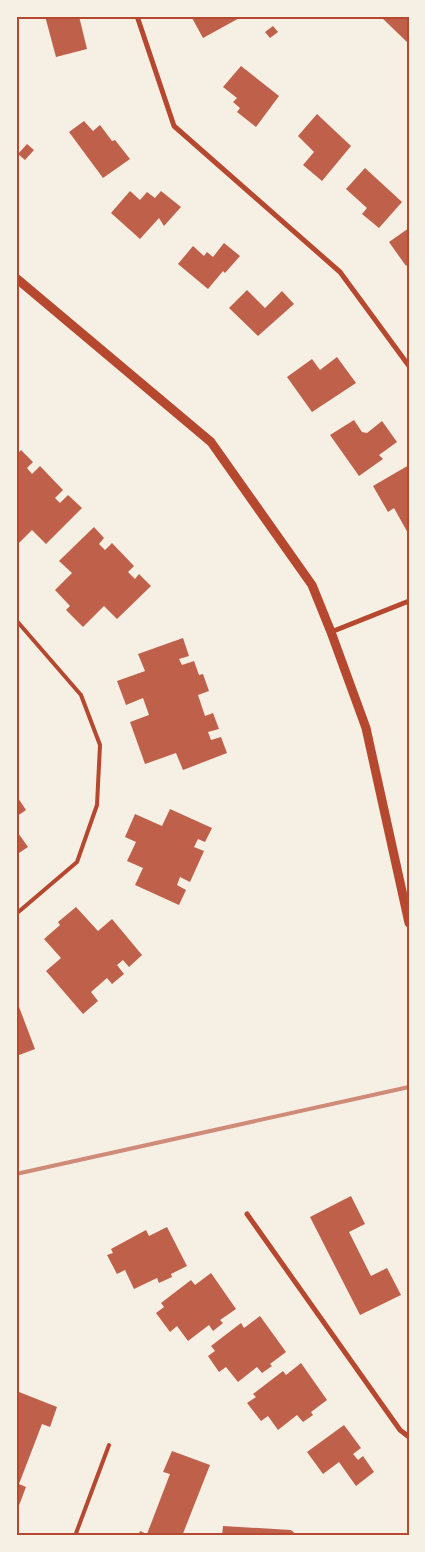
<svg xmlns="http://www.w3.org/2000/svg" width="425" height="1552" viewBox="0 0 425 1552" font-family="'Varela Round',sans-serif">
<rect width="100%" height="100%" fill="#f6efe4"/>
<!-- building -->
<path fill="#bf614a" d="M45,16H79L87,49L56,57Z
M191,16H243L203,38Z
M380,16H409V40L407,42Z
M273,26L278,32L270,38L265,32Z
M241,66L279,96L256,127L237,112L240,108L233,102L237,98L223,87Z
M317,114L351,146L322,181L303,165L314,152L298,136Z
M84,121L93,131L100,125L112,141L115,140L130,159L103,178L69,132Z
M27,144L34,150L25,160L18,154Z
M365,168L402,202L379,228L362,214L367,208L346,189Z
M130,191L140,200L147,192L155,198L161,191L181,207L164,226L159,218L140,239L111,213Z
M409,228V263L406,266L389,242Z
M224,243L240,256L225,273L223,271L208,289L178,264L193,246L204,256L207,252L213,257Z
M247,290L265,308L282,291L294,304L258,336L229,308Z
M337,357L356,383L312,412L287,377L312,359L320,370Z
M354,420L362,432L367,433L382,421L397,442L379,455L383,459L359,476L330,435Z
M21,450L33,462L27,468L32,474L40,466L63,490L55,498L60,503L68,495L82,508L46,544L32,530L16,546V455Z
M409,465V535L394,508L388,512L373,486Z
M94,527L104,538L99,544L105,550L112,543L134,566L128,572L135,579L139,574L151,586L117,619L104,606L83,627L66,610L70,606L55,590L72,573L59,561Z
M183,638L189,656L179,659L182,665L194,661L199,675L203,674L209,691L198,695L205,716L213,713L219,729L208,732L211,740L221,737L227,753L183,770L176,753L145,764L130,722L149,715L143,698L126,705L117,681L145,671L138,654Z
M16,795L26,810L16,817Z
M170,809L212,828L205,842L198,839L194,847L204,851L190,882L180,877L177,885L186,890L179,905L135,885L143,868L127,861L136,842L125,837L135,814L162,826Z
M16,830L28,847L16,855Z
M76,907L98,931L112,919L142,955L129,967L123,960L117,965L124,974L112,984L107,978L91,992L98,1001L83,1014L46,971L61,958L44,939L60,925L58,922Z
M16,999L35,1049L19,1055L16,1048Z
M351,1196L365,1224L349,1232L371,1276L387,1268L401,1295L360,1315L310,1217Z
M167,1227L187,1266L171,1274L172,1277L159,1283L157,1278L134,1289L125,1270L117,1274L107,1255L113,1253L111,1249L146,1230L149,1236Z
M211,1273L236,1309L220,1320L223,1323L213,1331L209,1325L188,1341L177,1326L170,1332L156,1313L164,1307L161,1303L191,1280L195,1285Z
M260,1316L286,1352L270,1364L272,1366L262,1373L257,1367L238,1382L226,1367L219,1372L208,1356L215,1351L211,1346L241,1323L244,1328Z
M301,1363L327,1400L311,1412L313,1415L303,1422L297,1415L278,1430L268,1416L261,1421L247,1403L256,1397L253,1394L283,1371L286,1375Z
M19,1392L57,1407L50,1427L42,1424L19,1484L26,1487L18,1508H16V1398Z
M344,1425L361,1448L353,1454L358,1460L363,1456L374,1472L356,1486L339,1462L323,1474L307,1452Z
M172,1451L210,1465L182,1536H138L140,1531L147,1534L170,1474L163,1472Z
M223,1526L291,1530L298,1536H222Z"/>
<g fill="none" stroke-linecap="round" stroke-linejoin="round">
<!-- service -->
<path stroke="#b5482f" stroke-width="4" d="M16,620L81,695L100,745L97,805L77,862L16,914
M75,1536L109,1445"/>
<!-- minor -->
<path stroke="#b5482f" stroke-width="5" d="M137,16L174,126L340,272L409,366
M331,632L409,601
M247,1214L400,1430L409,1437"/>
<!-- tertiary -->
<path stroke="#b5482f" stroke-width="9" d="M16,278L211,442L312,585L331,632L366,728L409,923"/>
<!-- rail -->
<path stroke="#cf8b77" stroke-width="4" d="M16,1174L409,1087"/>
</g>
<!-- border -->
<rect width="425" height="1552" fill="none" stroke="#f6efe4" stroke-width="35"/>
<rect x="18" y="18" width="390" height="1516" fill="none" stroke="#b5482f" stroke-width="2"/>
</svg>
